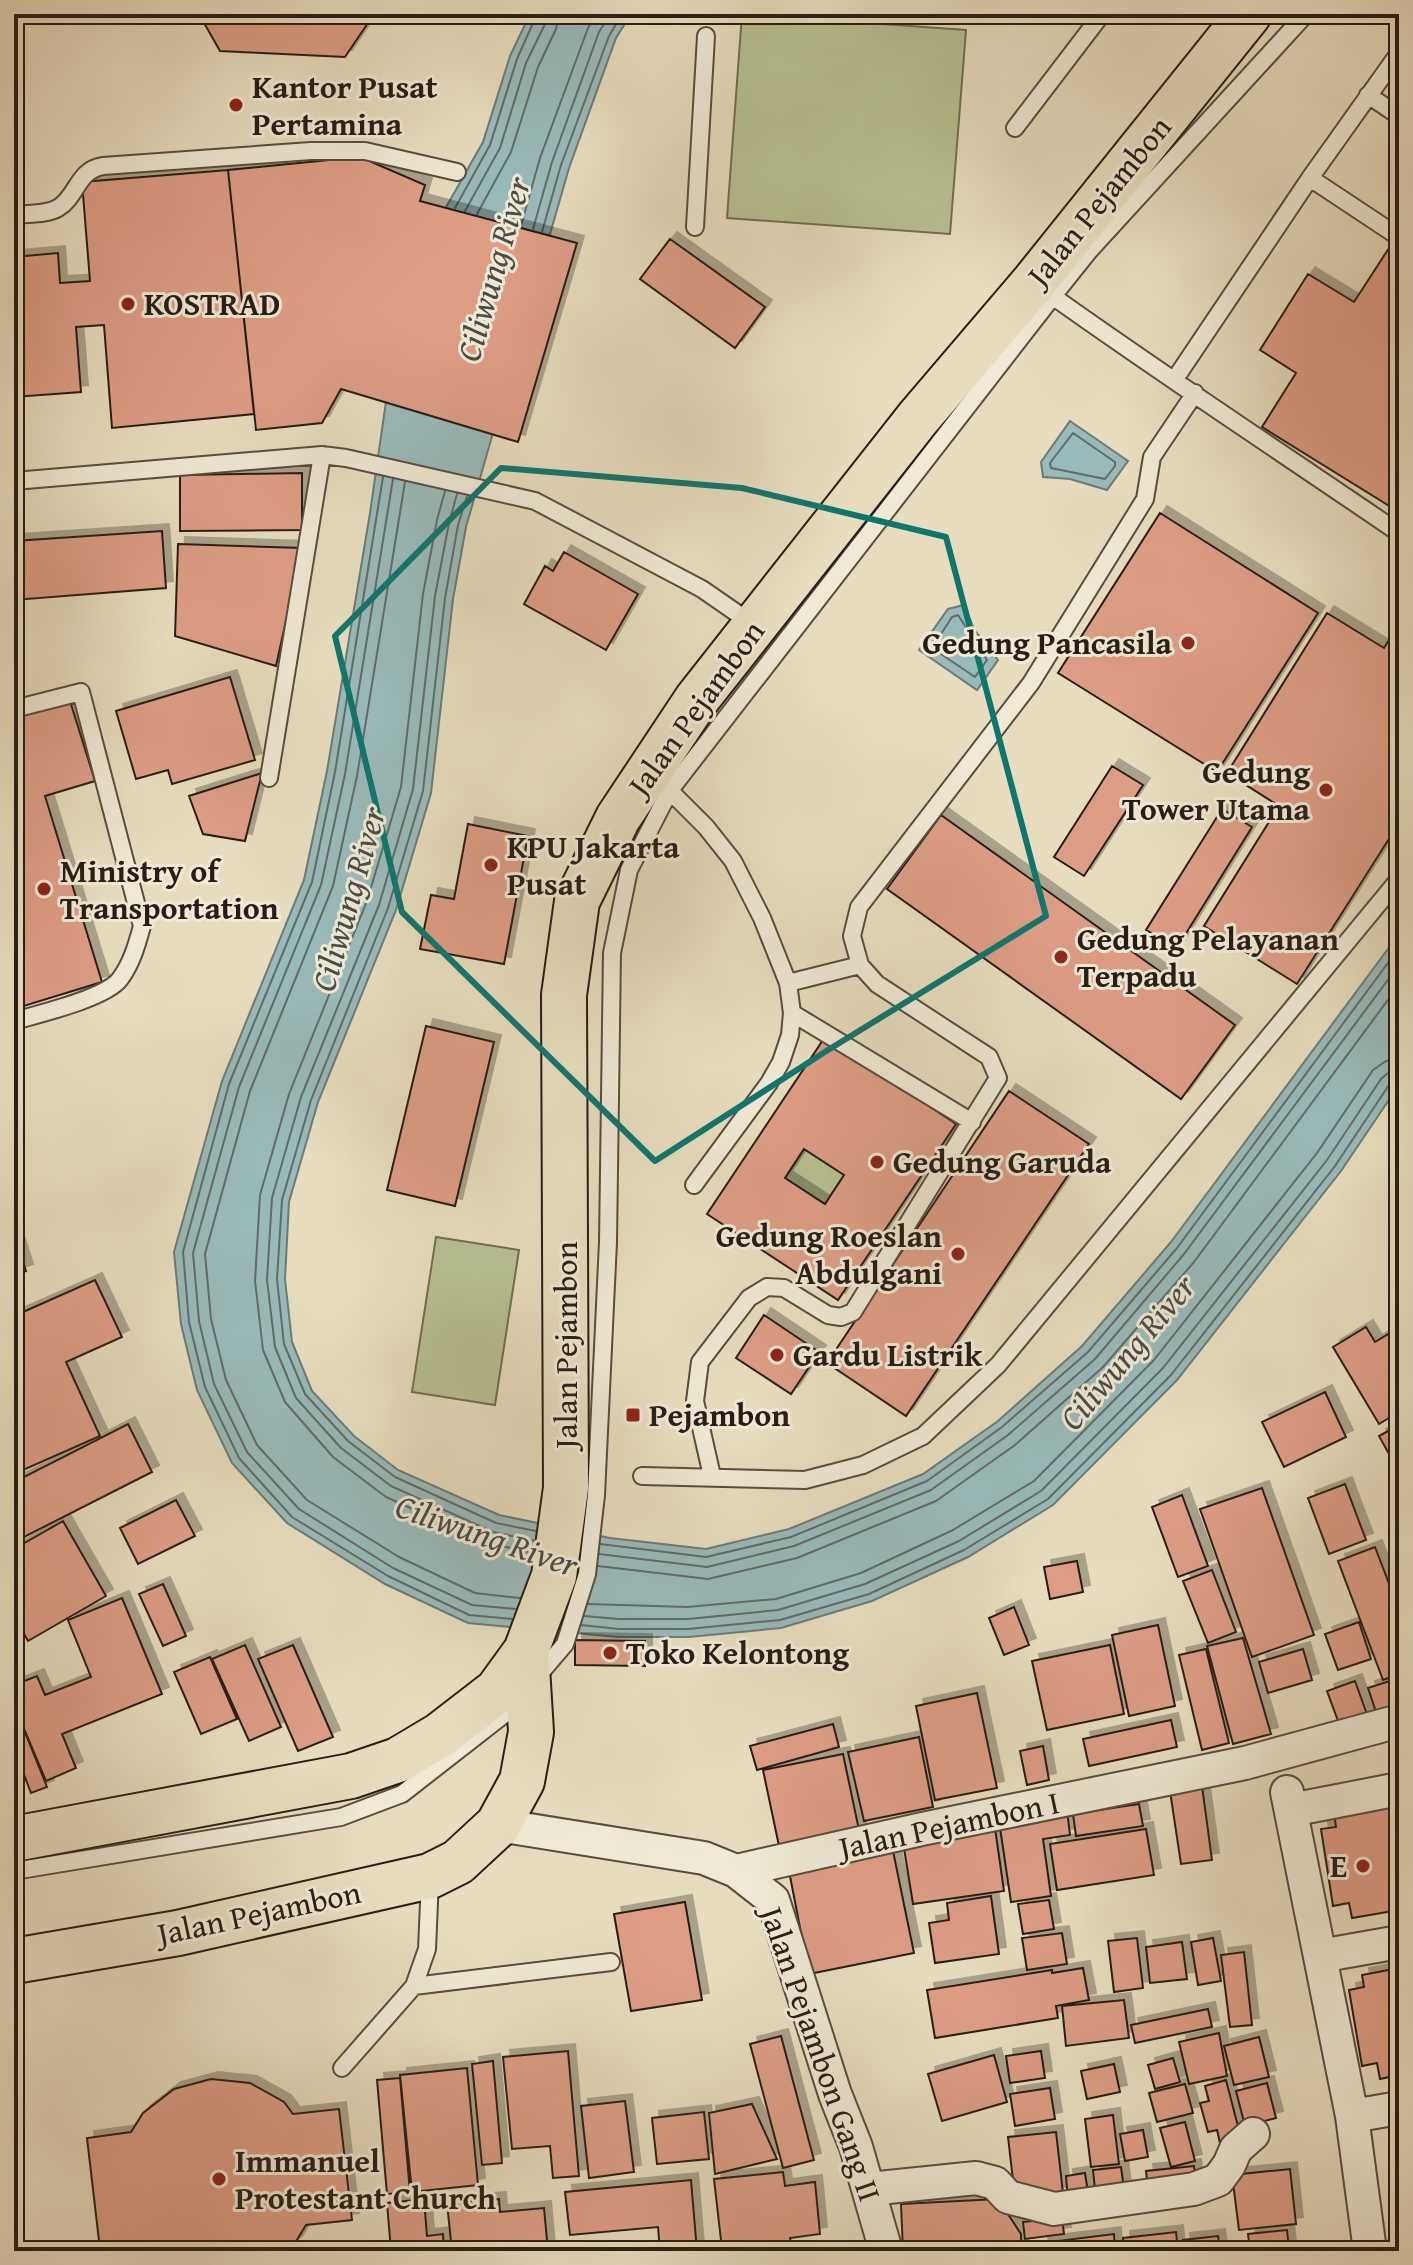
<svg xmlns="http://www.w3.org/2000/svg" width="1413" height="2265" viewBox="0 0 1413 2265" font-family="'Gentium Book Plus',serif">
<defs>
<filter id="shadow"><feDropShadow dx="7" dy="-7" stdDeviation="0" flood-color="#0004"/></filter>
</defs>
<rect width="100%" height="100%" fill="#e7ddbe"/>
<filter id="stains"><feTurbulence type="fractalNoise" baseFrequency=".0025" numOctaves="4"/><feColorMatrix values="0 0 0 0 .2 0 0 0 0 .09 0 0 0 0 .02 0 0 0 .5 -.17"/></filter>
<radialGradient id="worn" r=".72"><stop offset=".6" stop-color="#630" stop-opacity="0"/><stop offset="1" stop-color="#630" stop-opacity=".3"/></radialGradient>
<!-- green -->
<path fill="#b7c091" stroke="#706e54" stroke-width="2" d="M742,14L966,30L950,234L727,218Z
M804,1149L844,1175L825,1204L785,1178Z
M436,1237L519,1250L495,1405L412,1392Z"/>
<!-- water -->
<path fill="#99baba" stroke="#6c7b78" stroke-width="2" d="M530,14H631L616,38L569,168L466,527L453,599L431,793L396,910L318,1102L289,1202L285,1279L292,1342L312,1391L354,1436L398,1470L499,1515L610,1538L706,1549L789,1529L923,1474L998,1421L1082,1346L1171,1242L1399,934V1085L1341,1171L1177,1380L1053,1505L968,1557L872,1601L781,1628L689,1637H618L468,1623L385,1584L287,1523L232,1463L197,1390L181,1324L174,1252L222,1081L304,880L327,771L370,513L403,283L483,142L510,56Z
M1070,421L1128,461L1107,490L1070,479L1043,477L1041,462Z
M964,605L974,629L998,660L977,690L919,650L948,609Z"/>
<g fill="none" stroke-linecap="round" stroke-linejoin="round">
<!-- shore -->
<path stroke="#606c68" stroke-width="2" d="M455,208L490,145L517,59L537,14
M465,211L500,148L526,63L545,24L547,14
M477,214L511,152L538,67L556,29L559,14
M521,226L540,158L588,28L596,14
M533,229L552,162L599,32L610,14
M542,232L561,165L609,36L622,14
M1073,433L1115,462V466L1105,479L1051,468L1050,463Z
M383,477L335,772L312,882L229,1084L183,1252L189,1322L205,1387L239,1458L292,1517L388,1576L469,1615L512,1619
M393,479L345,774L321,885L239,1087L193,1253L199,1321L214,1384L247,1452L299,1509L393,1568L472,1605L516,1609
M405,482L357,776L333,886L250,1091L205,1254L211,1319L226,1380L257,1445L307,1500L399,1557L475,1593L520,1598
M445,491L437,520L423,594L401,787L367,901L289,1094L260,1195L255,1281L263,1350L285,1402L333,1457L386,1497L488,1543L533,1553
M457,494L449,523L435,596L413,789L379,905L301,1097L272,1198L267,1280L275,1347L296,1398L341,1448L391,1486L493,1532L535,1541
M467,496L458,525L445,598L423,791L388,908L311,1100L282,1200L277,1279L284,1344L305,1394L348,1441L395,1477L496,1523L536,1531
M958,615L987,660L975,677L932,648L952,617Z
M600,1544L706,1557L791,1537L927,1481L1002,1427L1088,1352L1177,1248L1399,948
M599,1554L707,1567L794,1546L931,1490L1008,1435L1095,1359L1184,1254L1399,965
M598,1566L708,1579L797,1558L936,1501L1015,1445L1103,1367L1194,1262L1399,985
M588,1604L687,1607L776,1599L861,1573L953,1530L1034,1481L1154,1360L1317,1153L1373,1070L1386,1061L1399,1059
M584,1616L619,1619H688L778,1610L865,1584L959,1541L1041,1491L1163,1368L1327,1160L1381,1079L1388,1073L1399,1071
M581,1625L619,1629H688L780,1620L869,1594L964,1550L1048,1499L1171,1375L1335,1166L1389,1085L1399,1081"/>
</g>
<!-- building -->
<path fill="#dd9d85" stroke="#281d16" stroke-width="2" fill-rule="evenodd" filter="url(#shadow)" d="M199,14H374L345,57L220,51Z
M360,157L425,185L420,201L577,243L518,442L341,389L322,423L256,430L228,170Z
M228,170L254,414L112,428L104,325L76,327L81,392L14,397V257L58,253L60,283L90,281L82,182Z
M670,239L765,307L735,348L640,279Z
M1389,248L1399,254V512L1262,427L1296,373L1260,350L1308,274L1354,302Z
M302,473V530L180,531V475Z
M1160,513L1318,613L1217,772L1058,673Z
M162,531L166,588L14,600V541Z
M178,544L302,548L276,666L175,636Z
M564,552L638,594L606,650L524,604L545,566L553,571Z
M1327,613L1384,648L1399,624V823L1297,984L1204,926L1279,806L1227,773Z
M230,677L255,760L172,784L168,770L136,779L116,711Z
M70,701L95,781L45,796L102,982L14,1009V718Z
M1112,766L1143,785L1084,876L1054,857Z
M262,773L245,841L203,834L189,796Z
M1222,809L1252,827L1177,948L1146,930Z
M941,815L1235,1025L1181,1099L887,889Z
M468,824L528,836L504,964L420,949L431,895L454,899Z
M426,1026L494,1042L455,1206L387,1190Z
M825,1037L956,1124L838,1300L707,1214ZM804,1149L844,1175L825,1204L785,1178Z
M1009,1091L1089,1144L906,1416L827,1363Z
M14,1233L26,1271L14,1275Z
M95,1280L122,1337L66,1362L100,1436L14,1474V1316Z
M764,1315L819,1352L791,1394L736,1358Z
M1366,1327L1375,1342L1395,1330L1399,1337V1412L1379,1424L1333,1347Z
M1325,1392L1346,1437L1284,1467L1262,1422Z
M128,1424L152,1472L14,1542V1482Z
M1399,1425V1472L1379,1436Z
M1345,1484L1366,1540L1329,1554L1308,1498Z
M1262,1488L1314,1635L1252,1657L1200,1509Z
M1182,1495L1208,1566L1178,1577L1152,1507Z
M176,1500L195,1536L138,1564L120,1528Z
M63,1521L106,1596L28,1641L14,1616V1549Z
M1375,1547L1399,1610V1674L1383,1680L1338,1561Z
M1077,1561L1083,1592L1050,1599L1044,1567Z
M1212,1570L1236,1632L1208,1643L1183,1581Z
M163,1584L186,1636L163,1646L139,1594Z
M122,1598L162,1694L62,1734L76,1768L46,1781L14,1705V1685L37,1676L45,1695L91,1677L68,1620Z
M1014,1607L1029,1645L1004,1655L989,1618Z
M1359,1622L1371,1659L1338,1670L1325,1634Z
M1158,1625L1175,1706L1129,1716L1112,1635Z
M1243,1638L1271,1734L1233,1744L1207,1646Z
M575,1640L645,1641V1666L575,1665Z
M245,1645L281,1727L249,1741L212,1659Z
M293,1645L333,1737L298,1751L258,1659Z
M1110,1645L1124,1714L1047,1730L1032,1661Z
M1206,1649L1229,1743L1202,1750L1179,1655Z
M1303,1649L1312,1680L1268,1693L1259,1662Z
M210,1657L237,1719L201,1734L174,1672Z
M1399,1678V1715L1379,1721L1368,1688Z
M1355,1681L1369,1720L1341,1729L1327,1691Z
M977,1693L997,1788L935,1800L916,1706Z
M14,1705L47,1787L31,1793L20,1764L14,1767Z
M1171,1720L1177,1747L1089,1766L1083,1739Z
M833,1724L839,1747L757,1770L750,1746Z
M919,1737L933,1807L864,1821L848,1752Z
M1043,1746L1049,1780L1027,1785L1020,1751Z
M843,1754L859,1830L779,1846L763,1770Z
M1202,1786L1212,1860L1181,1864L1170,1791Z
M1399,1803V1910L1352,1918L1349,1903L1333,1906L1321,1829L1336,1827L1334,1814Z
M1139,1804L1143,1826L1076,1836L1073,1814Z
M1067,1810L1070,1835L1043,1839L1051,1896L1011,1902L999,1821Z
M995,1828L1004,1891L913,1904L903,1842Z
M1146,1829L1154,1875L1057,1890L1050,1844Z
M893,1851L914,1953L809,1974L789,1871Z
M991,1896L999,1954L935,1963L929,1923L949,1920L947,1903Z
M1049,1900L1054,1929L1023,1934L1018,1904Z
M685,1902L702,2000L631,2011L614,1914Z
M1062,1933L1067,1964L1027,1970L1022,1938Z
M1137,1938L1143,1988L1114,1992L1108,1941Z
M1213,1938L1221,1981L1198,1985L1191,1942Z
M1182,1942L1187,1979L1150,1983L1146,1947Z
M1244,1952L1252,2025L1230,2027L1221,1955Z
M1083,1968L1089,2000L1056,2006L1058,2018L935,2038L927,1990L1052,1970V1973Z
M1399,1968V2075L1380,2079L1377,2063L1362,2066L1349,1990L1364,1987L1362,1975Z
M1124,2000L1129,2038L1066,2046L1062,2006Z
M1208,2009L1212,2027L1135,2043L1131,2025Z
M1219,2033L1227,2076L1189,2084L1179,2042Z
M781,2036L814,2160L783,2168L750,2044Z
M1259,2037L1269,2077L1234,2085L1224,2046Z
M568,2051L579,2176L553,2178L550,2146L512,2149L503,2057Z
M1041,2051L1045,2078L1010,2083L1006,2056Z
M994,2055L1007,2102L942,2121L928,2074Z
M1173,2058L1180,2082L1155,2089L1148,2065Z
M493,2061L502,2163L482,2165L472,2064Z
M1114,2064L1120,2092L1087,2099L1081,2071Z
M467,2068L478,2185L412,2192L400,2075Z
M400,2078L410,2192L387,2194L377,2080Z
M211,2079L250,2083L284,2102L293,2114L339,2109L352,2220L306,2225L295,2243L285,2251H151L145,2243L100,2249L87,2138L131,2132L143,2113L174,2089Z
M1226,2080L1241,2138L1220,2143L1217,2130L1208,2132L1200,2103L1209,2101L1205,2086Z
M1267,2083L1276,2118L1245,2126L1236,2091Z
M1185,2084L1193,2113L1157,2122L1149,2093Z
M1050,2088L1055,2119L1015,2126L1010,2094Z
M625,2101L634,2172L589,2178L581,2106Z
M752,2104L777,2159L715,2174L709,2113Z
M704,2112L709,2159L657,2164L652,2118Z
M1113,2115L1119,2164L1091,2167L1085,2119Z
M1185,2122L1195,2161L1171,2167L1160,2128Z
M1143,2130L1148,2157L1125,2161L1120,2134Z
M1056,2132L1063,2193L1033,2196L1013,2180L1008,2137Z
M1194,2166L1196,2182L1148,2188L1146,2171Z
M1121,2167L1125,2196L1096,2199L1093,2170Z
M1290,2169L1296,2224L1239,2230L1232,2175Z
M783,2172L785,2186L815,2182L820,2234L790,2238L791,2242L722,2249L714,2179Z
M1085,2173L1089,2199L1068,2201L1066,2176Z
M691,2180L697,2251H660L658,2227L570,2235L565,2192Z
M424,2199L427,2236L443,2234L444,2251H391L387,2203Z
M499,2199L500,2212L544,2208L548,2251H452L447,2203Z
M998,2199L1021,2234V2251H903L901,2204Z
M1062,2218L1064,2234L1025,2239L1023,2222Z
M1287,2230L1289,2249L1250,2251L1248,2234Z
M1176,2232L1178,2251H1124L1123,2238Z
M1114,2234L1115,2251H1042L1041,2243Z
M1218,2236L1220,2251H1184L1183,2240Z"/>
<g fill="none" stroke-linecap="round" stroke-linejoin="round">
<!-- lane casing -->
<g stroke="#584d40" stroke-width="20">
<path id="lane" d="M1368,95L1399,116
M1015,128L1102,14
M1310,178L1399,53
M14,215C28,213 46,215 58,208C77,197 77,170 103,166L311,151H365L457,172
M695,227L706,36
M1044,290C1161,374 1281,452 1399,533
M1175,379L1310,178L1399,237
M14,481L322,455L346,458L535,501L702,589L754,625
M14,709L81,692L142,926C137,944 132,963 120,979C106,998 39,1014 14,1021
M269,778L322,455
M663,784L706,827L733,861L762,918L788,983L792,1013L790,1035L781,1062L769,1083L694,1185
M788,983L860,965
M792,1013L972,1122
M642,1476L805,1480L863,1465L923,1436L998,1365L1399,879
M712,1476L695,1401L700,1362L749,1298L767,1287L784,1288L828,1315L841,1317L853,1312L998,1078L989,1057L877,984L860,965L852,936L859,907L1031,683L1145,499L1152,457L1195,393
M536,1678L565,1644L587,1574L596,1495L608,1242L612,953L629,870L670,790L1053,296L1089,251L1306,14
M14,1871L341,1817L402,1794L511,1709L522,1696
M414,1986L611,1962
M342,2068L414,1986L427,1949L430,1879"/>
</g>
<!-- street casing -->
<g stroke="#584d40" stroke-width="36">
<path id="street" d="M1287,1792L1352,2116L1399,2108
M1291,1810L1399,1789
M498,1825L704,1858L736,1871L922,1829L1245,1763L1399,1721
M736,1871L773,1900L835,2094L856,2147L886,2251
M1320,1956L1399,1942
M1352,2116L1370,2251
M869,2189L976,2178L995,2183L1008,2197L1054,2209L1194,2189L1218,2180L1229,2165L1236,2149L1253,2134"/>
</g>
<!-- primary casing -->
<g stroke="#281d16" stroke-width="48">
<path id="primary" d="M14,1839L351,1776L398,1760L440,1735L497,1691L526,1651
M14,1961L178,1933L430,1876L458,1862L498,1825L522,1781L531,1732L526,1651L554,1576L566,1488L564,995L577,901L618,818L697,699L918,418L1034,282L1249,14"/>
</g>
<!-- lane -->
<use href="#lane" stroke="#efe9d5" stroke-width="16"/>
<!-- street -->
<use href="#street" stroke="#efe9d5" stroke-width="32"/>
<!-- primary -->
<use href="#primary" stroke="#e7ddbe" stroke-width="44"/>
</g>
<!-- marked area -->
<path fill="none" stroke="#0f766e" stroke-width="6" stroke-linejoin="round" d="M501,468L742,488L946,537L1046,916L828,1050L655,1161L402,912L335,636Z"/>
<!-- markers -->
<g fill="#8f2418" stroke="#efe9d5" stroke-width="3">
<circle cx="236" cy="105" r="8"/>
<circle cx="128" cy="304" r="8"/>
<circle cx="1188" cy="643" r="8"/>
<circle cx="1326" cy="790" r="8"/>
<circle cx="491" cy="865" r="8"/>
<circle cx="44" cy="889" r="8"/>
<circle cx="1061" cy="957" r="8"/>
<circle cx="877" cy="1162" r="8"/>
<circle cx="958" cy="1254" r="8"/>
<circle cx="777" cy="1355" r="8"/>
<rect x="625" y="1407" width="16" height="16" rx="4"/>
<circle cx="610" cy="1653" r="8"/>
<circle cx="1363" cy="1866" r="8"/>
<circle cx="219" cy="2179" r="8"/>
</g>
<g text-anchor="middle" stroke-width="6" stroke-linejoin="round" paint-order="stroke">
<!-- poi labels -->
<g font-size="32" font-weight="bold" fill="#281d16" stroke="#efe9d5" text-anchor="start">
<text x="252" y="98">Kantor Pusat<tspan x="252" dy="37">Pertamina</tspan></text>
<text x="144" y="315">KOSTRAD</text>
<text x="1172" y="654" text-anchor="end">Gedung Pancasila</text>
<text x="1310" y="783" text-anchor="end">Gedung<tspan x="1310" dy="37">Tower Utama</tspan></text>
<text x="507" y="858">KPU Jakarta<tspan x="507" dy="37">Pusat</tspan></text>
<text x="60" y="882">Ministry of<tspan x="60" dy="37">Transportation</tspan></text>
<text x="1077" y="950">Gedung Pelayanan<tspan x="1077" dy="37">Terpadu</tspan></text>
<text x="893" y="1173">Gedung Garuda</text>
<text x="942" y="1247" text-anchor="end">Gedung Roeslan<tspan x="942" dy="37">Abdulgani</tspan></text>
<text x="793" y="1366">Gardu Listrik</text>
<text x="649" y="1426">Pejambon</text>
<text x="626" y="1664">Toko Kelontong</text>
<text x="1347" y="1877" text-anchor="end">E</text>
<text x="235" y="2172">Immanuel<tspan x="235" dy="37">Protestant Church</tspan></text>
</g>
<!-- street labels -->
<g font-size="32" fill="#281d16" stroke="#efe9d5">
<text transform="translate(1099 201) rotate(-51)" y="11">Jalan Pejambon</text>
<text transform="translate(696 708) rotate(-54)" y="11">Jalan Pejambon</text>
<text transform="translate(566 1345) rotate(-90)" y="11">Jalan Pejambon</text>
<text transform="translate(949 1825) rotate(-12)" y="11">Jalan Pejambon I</text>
<text transform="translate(259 1913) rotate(-12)" y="11">Jalan Pejambon</text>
<text transform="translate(821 2054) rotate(71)" y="11">Jalan Pejambon Gang II</text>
</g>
<!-- water labels -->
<g font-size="34" font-style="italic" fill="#4a4c47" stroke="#efe9d5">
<text transform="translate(493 269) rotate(-74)" y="12">Ciliwung River</text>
<text transform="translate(348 899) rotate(-74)" y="12">Ciliwung River</text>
<text transform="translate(1127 1352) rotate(-50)" y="12">Ciliwung River</text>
<text transform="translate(487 1535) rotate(19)" y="12">Ciliwung River</text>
</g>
</g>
<!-- margin -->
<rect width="1413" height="2265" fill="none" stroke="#e7ddbe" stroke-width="48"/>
<rect x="16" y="16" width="1381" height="2233" fill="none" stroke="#281d16" stroke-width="4"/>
<rect x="24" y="24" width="1365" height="2217" fill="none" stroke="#281d16" stroke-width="2"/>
<rect width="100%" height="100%" filter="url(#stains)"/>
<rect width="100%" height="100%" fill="url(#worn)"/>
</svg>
